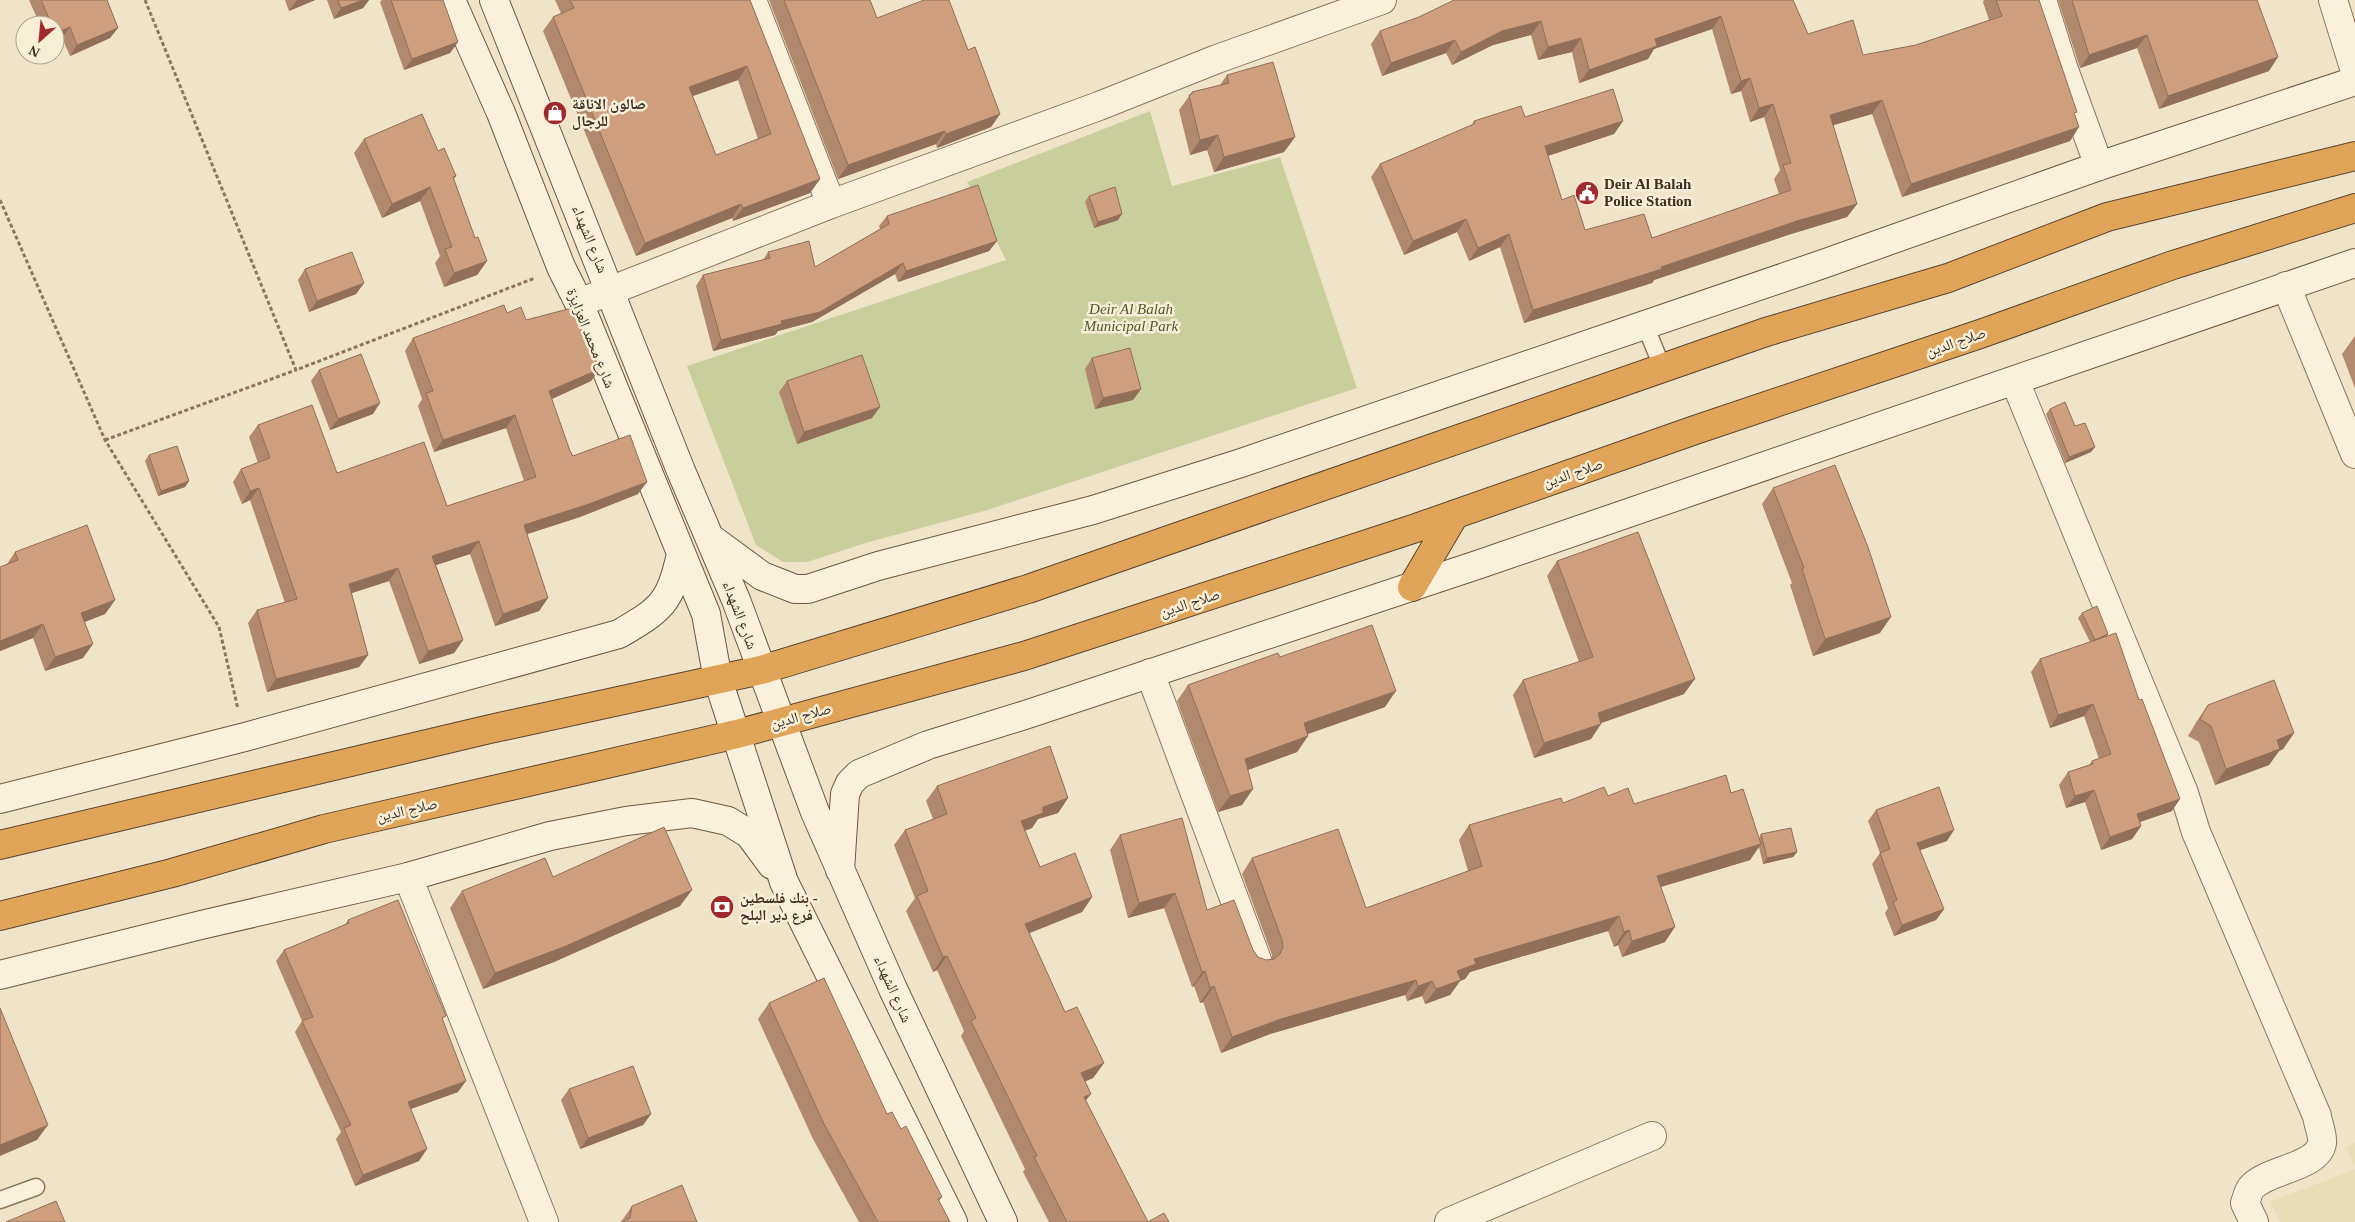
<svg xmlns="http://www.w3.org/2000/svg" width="2355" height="1222" viewBox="0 0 2355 1222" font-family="'Times New Roman','Noto Naskh Arabic',serif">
<rect width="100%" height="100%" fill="#f0e4c8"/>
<!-- farmland -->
<path fill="#e6deb5" d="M2355,1143V1167L2346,1147Z
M2355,1169V1222H2280L2270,1202Z"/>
<!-- green -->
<path fill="#c9cf9b" d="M1150,111L1172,186L1280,157L1357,388L984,511L869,542L807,562H783L756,545L687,366L1006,260L967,182Z"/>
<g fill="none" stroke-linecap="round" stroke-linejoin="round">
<!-- lane casing -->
<g stroke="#8d765c" stroke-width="19">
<path id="lane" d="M1645,325L1663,369
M0,1200L36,1187"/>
</g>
<!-- street casing -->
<g stroke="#8d765c" stroke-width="30">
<path id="street" d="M752,0L831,204
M2042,0L2063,67L2099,166
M2333,0L2355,71
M2286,286L2355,454
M579,303L831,204L1099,106L1217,59L1382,0
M2015,381L2184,793L2196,832L2317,1116C2318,1124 2323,1135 2322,1143C2318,1168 2267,1169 2251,1188C2248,1192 2247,1198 2245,1203L2254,1222
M1150,673L1257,960
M408,877L544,1222
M1449,1222L1652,1136"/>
</g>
<!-- secondary casing -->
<g stroke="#6f573f" stroke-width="30">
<path id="secondary" d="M451,0L501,113L561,267L579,303L706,614L718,680L784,882L953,1222
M494,0L681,471L736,600L815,812L893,989L1003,1222
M709,537L762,576L795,589H808L878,566L1093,510L1241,463L1823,264L2099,166L2355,81
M0,799L245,737L619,634C662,609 670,603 681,554
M840,870L845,794L850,783L859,774L928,745L1025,715L1480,564L2355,263
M0,975L201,925L408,877L550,836L626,821L692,813L728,821L749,834L772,865"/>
</g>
<!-- highway casing -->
<g stroke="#5b4430" stroke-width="30">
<path id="highway" d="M1412,587L1455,514
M0,845L490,729L761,670L1028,589L1766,332L1948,278L2107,217L2355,156
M0,916L172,873L324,829L737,734L1024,656L1416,528L1695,430L1983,333L2173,265L2355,208"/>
</g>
<!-- path -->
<path stroke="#8d765c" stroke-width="3" stroke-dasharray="4 2.5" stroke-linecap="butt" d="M145,0L296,370L535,278
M0,200L105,440L219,627L238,709
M105,440L296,370"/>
<!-- lane -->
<use href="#lane" stroke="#faf1dc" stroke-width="16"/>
<!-- street -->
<use href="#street" stroke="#faf1dc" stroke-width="28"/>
<!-- secondary -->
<use href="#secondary" stroke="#faf1dc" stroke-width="28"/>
<!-- highway -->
<use href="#highway" stroke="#e0a458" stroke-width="28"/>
</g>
<!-- wall -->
<path fill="#b2896c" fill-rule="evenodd" d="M29,0H107L118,28L110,38L70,56L62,38L55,41V25H40Z
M285,0H315L289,11Z
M327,0H369L363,8L334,19Z
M382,0H443L458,42L450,53L404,70L380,2Z
M555,0H750L820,179L810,193L733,221L732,218L636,256L543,31L553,17L561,13ZM738,80L758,139L716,155L692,96Z
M769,0H870L877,18L968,50L1000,114L991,127L937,148L936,144L838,179Z
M1793,0L1808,34L1863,55L1916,45L1989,20L1983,2L1984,0H2039L2079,127L2070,141L1902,197L1872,114L1833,125L1857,204L1847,217L1791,234L1654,280L1652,283L1524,323L1500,247L1469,261L1457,232L1404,255L1371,177L1380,164L1471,126L1474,121L1525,117L1623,121L1614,134L1548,156L1562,200L1585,230L1652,238L1779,194L1774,179L1780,170L1764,117L1750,122L1741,91L1731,94L1712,29L1654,49L1648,59L1579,83L1572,52L1538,60L1531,35L1493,45L1452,65L1446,53L1382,76L1371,44L1380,31L1419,17Z
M2058,0H2257L2269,71L2159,109L2137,48L2080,68Z
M1227,75L1295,137L1284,152L1214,172L1207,150L1190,155L1179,110L1192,92L1220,85Z
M364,139L438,151L456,176L454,179L475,238L487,261L477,275L444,287L435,263L440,256L420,201L382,218L354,153Z
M1089,196L1118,220L1094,228L1085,202Z
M887,216L997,241L989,251L898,282L895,274L812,322L778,331L775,335L713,351L696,286L703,275L763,260L768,252L815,267L880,229L879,226Z
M305,269L364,283L356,294L309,312L298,280Z
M507,313L526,320L600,369L591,381L552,399L570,451L573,456L638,494L580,517L527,534L548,598L539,611L495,626L470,554L436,565L463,640L454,653L419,664L389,581L351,593L368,655L359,667L267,692L248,623L257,610L285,603L250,500L242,504L233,482L241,469L258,463L249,437L258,425L337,473L447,506L524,481L506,428L434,452L418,406L422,399L405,351L413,338Z
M2355,336V388L2342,354Z
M1092,358L1141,389L1133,400L1095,409L1085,369Z
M319,370L373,414L330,430L311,381Z
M787,381L872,418L797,444L779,392Z
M2050,409L2075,426L2095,447L2091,452L2065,463L2046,414Z
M149,455L189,481L185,487L158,496L145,461Z
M1773,488L1880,633L1813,656L1790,585L1792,583L1762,504Z
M15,552L115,600L105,614L85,622L83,658L45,671L33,638L0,651V567L7,564Z
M1557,561L1684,694L1601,723L1591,739L1534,758L1513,695L1523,680L1579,662L1547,576Z
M2082,613L2108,634L2106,637L2172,811L2140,822L2141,826L2132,839L2101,850L2085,802L2066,808L2059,785L2068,772L2089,765L2092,761L2099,759L2084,716L2050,728L2031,672L2040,659L2090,642L2078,618Z
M1280,657L1385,707L1308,734V736L1297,752L1248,770L1242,805L1218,812L1177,701L1188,685Z
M2208,705L2294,733L2283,749L2279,751L2269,765L2215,785L2199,742L2188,736L2197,721Z
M937,786L1068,798L1058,813L1038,819L1032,828L1025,831L1040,867L1092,897L1082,912L1029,933L1065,1012L1104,1063L1093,1078L1085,1081L1086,1101L1148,1222H1049L1023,1172L1025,1169L961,1036L964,1031L937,970L933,972L906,911L915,898L894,845L905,830L933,819L926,801Z
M1731,793L1759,838L1761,834L1797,852L1793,857L1763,864L1759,847L1750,860L1661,887L1665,942L1622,957L1618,945L1614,947L1608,931L1470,972L1465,979L1460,981L1450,995L1425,1004L1422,996L1407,1001L1405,995L1270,1034L1221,1053L1203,1002L1200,1003L1194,986L1192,987L1164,908L1128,918L1110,850L1120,835L1253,950L1258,957L1266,960L1272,959V955L1242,874L1252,858L1366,908L1468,871L1459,840L1469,825L1563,803L1608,796L1634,804Z
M1876,810L1947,841L1920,850L1944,909L1936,920L1894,936L1885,913L1888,908L1872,864L1880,853L1868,821Z
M553,877L680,906L554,962L483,989L450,908L462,891Z
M348,920L443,1020L458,1092L410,1109L419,1161L355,1186L336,1139L341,1132L295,1032L302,1021L276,961L284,950L345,925Z
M769,1003L887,1114L901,1129L942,1197L939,1201L950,1222H859L813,1139L758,1019Z
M569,1089L651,1114L643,1125L580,1149L561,1100Z
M632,1206L697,1222H621Z"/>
<!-- shaded-wall -->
<path fill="#916f58" d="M297,0H315L289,11Z
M363,0H369L363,8L334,19L341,8Z
M1721,16L1712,29L1654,49L1648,59L1579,83L1589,70L1655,39Z
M1541,21L1531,35L1493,45L1452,65L1461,52L1502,31Z
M70,27L62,38L55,41V34L56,33Z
M118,28L110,38L70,56L77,45Z
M2147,35L2137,48L2080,68L2089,55Z
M1581,38L1572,52L1538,60L1548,47Z
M1455,40L1446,53L1382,76L1391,63Z
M458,42L450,53L404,70L412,59Z
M2278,57L2269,71L2159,109L2168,96Z
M747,66L738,80L679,101L689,87Z
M1750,78L1741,91L1731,94L1741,81Z
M1882,100L1872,114L1820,129L1830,115Z
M1773,104L1764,117L1750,122L1759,108Z
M1000,114L991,127L937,148L946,134Z
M1623,121L1614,134L1535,160L1545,146Z
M2079,127L2070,141L1902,197L1911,184Z
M945,131L936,144L838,179L848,165Z
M1218,135L1207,150L1190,155L1200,140Z
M1295,137L1284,152L1214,172L1224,157Z
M820,179L810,193L733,221L743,208Z
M430,187L420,201L382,218L392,204Z
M741,204L732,218L636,256L645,243Z
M1857,204L1847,217L1791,234L1654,280L1652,283L1524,323L1533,310L1800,220Z
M1122,214L1118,220L1094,228L1098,222Z
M1466,219L1457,232L1404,255L1413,241Z
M1509,234L1500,247L1469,261L1478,248Z
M997,241L989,251L898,282L906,271Z
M487,261L477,275L444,287L454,273Z
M903,263L895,274L812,322L778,331L775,335L713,351L721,340L781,321Z
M364,283L356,294L309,312L317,301Z
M600,369L591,381L541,404L549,391Z
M1141,389L1133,400L1095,409L1103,398Z
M380,403L373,414L330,430L338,419Z
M880,407L872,418L797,444L804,432Z
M515,415L506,428L434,452L443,440Z
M2095,447L2091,452L2065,463L2069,457Z
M189,481L185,487L158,496L161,491Z
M647,482L638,494L580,517L515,538L524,525Z
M259,488L250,500L242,504L250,491Z
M479,541L470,554L424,569L432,556Z
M398,568L389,581L340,597L349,584Z
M548,598L539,611L495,626L503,614Z
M115,600L105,614L71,627L81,613Z
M1891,617L1880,633L1813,656L1825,639Z
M43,624L33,638L0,651V641Z
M2108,634L2104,639L2091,645L2095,640Z
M463,640L454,653L419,664L428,651Z
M93,644L83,658L45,671L55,657Z
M368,655L359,667L267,692L276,679Z
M1695,679L1684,694L1587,728L1598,713Z
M1396,691L1385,707L1293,739L1304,723Z
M2093,704L2084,716L2050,728L2058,715Z
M1601,724L1591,739L1534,758L1544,743Z
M2294,733L2283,749L2279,751L2269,765L2215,785L2226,769L2277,740Z
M1308,736L1297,752L1234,775L1245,759Z
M1253,789L1242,805L1218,812L1230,796Z
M2094,790L2085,802L2066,808L2075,796Z
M1068,798L1058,813L1038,819L1032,828L1010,836L1021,821L1043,807Z
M2180,799L2172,811L2128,826L2137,814Z
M2141,826L2132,839L2101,850L2110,837Z
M1954,830L1947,841L1909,854L1917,843Z
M1761,844L1750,860L1647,891L1657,876Z
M1797,852L1793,857L1763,864L1767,858Z
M692,890L680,906L554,962L483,989L495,973Z
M1175,893L1164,908L1128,918L1139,903Z
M1092,897L1082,912L1015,939L1025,924Z
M1944,909L1936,920L1894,936L1902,925Z
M1619,916L1608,931L1470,972L1465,979L1460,981L1450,995L1425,1004L1436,989L1457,971L1474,959Z
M1675,927L1665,942L1622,957L1632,941Z
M1629,930L1618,945L1614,947L1624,932Z
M947,956L937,970L933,972L943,957Z
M1205,971L1194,986L1192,987L1202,972Z
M1416,980L1405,995L1270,1034L1221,1053L1232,1037L1281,1019Z
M1432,981L1422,996L1407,1001L1418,986Z
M1214,986L1203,1002L1200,1003L1210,988Z
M1104,1063L1093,1078L1071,1088L1081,1073Z
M466,1081L458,1092L400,1113L408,1102Z
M1091,1094L1080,1108L1084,1097Z
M651,1114L643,1125L580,1149L588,1138Z
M48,1125L37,1140L0,1156V1145Z
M427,1149L419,1161L355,1186L363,1175Z"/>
<!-- building -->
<path fill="#cf9f7d" stroke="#916f58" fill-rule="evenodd" d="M41,0H107L118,28L77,45L70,27L56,33L55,31V25H52Z
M338,0H363L341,8Z
M391,0H443L458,42L412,59Z
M570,0H750L820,179L743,208L741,204L645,243L553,17L574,8ZM747,66L771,134L716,155L689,87Z
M784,0H870L877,18L924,0H949L968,50L975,47L1000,114L946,134L945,131L848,165Z
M1454,0H1793L1808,34L1853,20L1863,55L1916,45L2002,16L1996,0H2039L2077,112L2074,113L2079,127L1911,184L1882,100L1830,115L1857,204L1800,220L1661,267L1662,269L1533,310L1509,234L1478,248L1466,219L1413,241L1380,164L1474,124V121L1521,106L1525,117L1613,89L1623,121L1545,146L1562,200L1574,195L1585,230L1644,214L1652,238L1791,190L1783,165L1791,163L1773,104L1759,108L1750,78L1741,81L1721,16L1655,39L1657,46L1589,70L1581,38L1548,47L1541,21L1502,31L1461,52L1455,40L1391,63L1380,31L1419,17Z
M2072,0H2257L2278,57L2168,96L2147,35L2089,55Z
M1273,62L1295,137L1224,157L1218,135L1200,140L1189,95L1192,94V92L1229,83L1227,75Z
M422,114L438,151L444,148L456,176L453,177L475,238L478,237L487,261L454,273L445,249L452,247L430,187L392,204L364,139Z
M978,185L997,241L906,271L903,263L820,312L781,321L782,324L721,340L703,275L770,258L768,252L809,241L815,267L889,224L887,216Z
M1115,187L1122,214L1098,222L1089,196Z
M352,252L364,283L317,301L305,269Z
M504,305L507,313L521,307L526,320L572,308L600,369L549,391L570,451L573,456L630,435L647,482L589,504L524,525L548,598L503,614L479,541L432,556L463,640L428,651L398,568L349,584L368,655L276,679L257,610L297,599L259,488L250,491L241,469L270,458L258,425L312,405L337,473L424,442L447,506L536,477L515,415L443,440L426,393L433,391L413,338Z
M1130,348L1141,389L1103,398L1092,358Z
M361,354L380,403L338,419L319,370Z
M862,355L880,407L804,432L787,381Z
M2065,402L2075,426L2085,423L2095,447L2069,457L2050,409Z
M177,446L189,481L161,491L149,455Z
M1835,465L1868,547L1891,617L1825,639L1802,569L1804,568L1773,488Z
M87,525L115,600L81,613L93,644L55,657L43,624L0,641V567L18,560L15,552Z
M1638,532L1695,679L1598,713L1601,724L1544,743L1523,680L1593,657L1557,561Z
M2097,606L2108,634L2095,640L2082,613Z
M1372,625L1396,691L1304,723L1308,736L1245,759L1253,789L1230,796L1188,685L1278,653L1280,657Z
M2116,633L2139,700L2142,699L2180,799L2137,814L2141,826L2110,837L2094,790L2075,796L2068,772L2093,764L2092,761L2111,754L2093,704L2058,715L2040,659Z
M2274,680L2294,733L2277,740L2280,749L2226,769L2211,726L2200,719L2208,705Z
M1050,746L1068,798L1043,807V813L1021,821L1040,867L1075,853L1092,897L1025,924L1065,1012L1077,1007L1104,1063L1081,1073L1091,1094L1084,1097L1148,1222H1067L1034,1157L1037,1156L971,1021L976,1018L947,956L943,957L917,896L928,891L905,830L947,814L937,786Z
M1726,775L1731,793L1743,789L1761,844L1657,876L1675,927L1632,941L1629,930L1624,932L1619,916L1474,959L1476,964L1457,971L1461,980L1436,989L1432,981L1418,986L1416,980L1281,1019L1232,1037L1214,986L1210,988L1205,971L1202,972L1175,893L1139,903L1120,835L1182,818L1207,910L1234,900L1253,950L1258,957L1266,960L1274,959L1280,954L1283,947L1282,940L1252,858L1338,829L1366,908L1482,866L1469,825L1561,798L1563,803L1604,787L1608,796L1628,788L1634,804Z
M1939,787L1954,830L1917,843L1944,909L1902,925L1893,902L1897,900L1880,853L1890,849L1876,810Z
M664,827L692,890L566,946L495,973L462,891L545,858L553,877Z
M1791,828L1797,852L1767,858L1761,834Z
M398,900L446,1016L442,1018L466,1081L408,1102L427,1149L363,1175L344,1128L351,1125L302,1021L313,1017L284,950L349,923L348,920Z
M824,978L887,1114L892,1112L901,1129L906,1126L942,1197L938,1199L950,1222H878L824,1124L769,1003Z
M0,1008L48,1125L0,1145Z
M633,1066L651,1114L588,1138L569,1089Z
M682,1185L697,1222H621L630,1218L632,1206Z
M56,1201L65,1222H6Z
M1164,1213L1169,1222H1148Z"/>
<!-- icons -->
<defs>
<g id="shop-disc" transform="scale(1.25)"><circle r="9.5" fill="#9e2a2b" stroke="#f7eed8"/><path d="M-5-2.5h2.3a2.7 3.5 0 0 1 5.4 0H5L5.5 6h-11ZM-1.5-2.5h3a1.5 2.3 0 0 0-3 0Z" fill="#fff"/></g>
<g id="civic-disc" transform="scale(1.25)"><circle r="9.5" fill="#9e2a2b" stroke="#f7eed8"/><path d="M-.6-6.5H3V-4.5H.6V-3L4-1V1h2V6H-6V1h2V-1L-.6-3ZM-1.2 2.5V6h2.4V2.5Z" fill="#fff"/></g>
<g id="bank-disc" transform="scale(1.25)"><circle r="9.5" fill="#9e2a2b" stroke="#f7eed8"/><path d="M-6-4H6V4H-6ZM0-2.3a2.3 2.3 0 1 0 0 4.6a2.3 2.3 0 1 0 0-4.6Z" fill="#fff"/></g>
</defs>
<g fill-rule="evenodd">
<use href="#shop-disc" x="555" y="113"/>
<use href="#civic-disc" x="1587" y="193"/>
<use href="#bank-disc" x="722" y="907"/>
</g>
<g text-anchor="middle" stroke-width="5" stroke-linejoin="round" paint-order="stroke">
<!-- poi labels -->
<g font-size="15" font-weight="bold" fill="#3d2e20" stroke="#f7eed8" text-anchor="start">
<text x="572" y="109">صالون الاناقة<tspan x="572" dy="17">للرجال</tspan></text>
<text x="1604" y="189">Deir Al Balah<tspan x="1604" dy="17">Police Station</tspan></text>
<text x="740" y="903">بنك فلسطين -<tspan x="740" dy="17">فرع دير البلح</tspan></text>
</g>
<!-- street labels -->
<g font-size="15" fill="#3d2e20" stroke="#f7eed8">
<text transform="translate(590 239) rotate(68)" y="5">شارع الشهداء</text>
<text transform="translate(591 338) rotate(68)" y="5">شارع محمد العزايزة</text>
<text transform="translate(1956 342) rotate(-19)" y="5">صلاح الدين</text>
<text transform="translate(1573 473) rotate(-19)" y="5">صلاح الدين</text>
<text transform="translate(1190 603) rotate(-18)" y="5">صلاح الدين</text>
<text transform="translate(740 615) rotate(69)" y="5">شارع الشهداء</text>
<text transform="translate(801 716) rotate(-15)" y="5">صلاح الدين</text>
<text transform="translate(407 810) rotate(-13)" y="5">صلاح الدين</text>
<text transform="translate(893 989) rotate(66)" y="5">شارع الشهداء</text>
</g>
<!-- park labels -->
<g font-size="15" font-style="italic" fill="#4d5a26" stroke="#f7eed8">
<text x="1131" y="314">Deir Al Balah<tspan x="1131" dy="17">Municipal Park</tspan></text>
</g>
</g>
<!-- north arrow -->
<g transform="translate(40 40) rotate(207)"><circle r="24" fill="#f7eed8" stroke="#ada18e"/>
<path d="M0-4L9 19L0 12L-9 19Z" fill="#9e2a2b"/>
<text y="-8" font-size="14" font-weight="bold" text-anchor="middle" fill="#3d2e20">N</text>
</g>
</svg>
